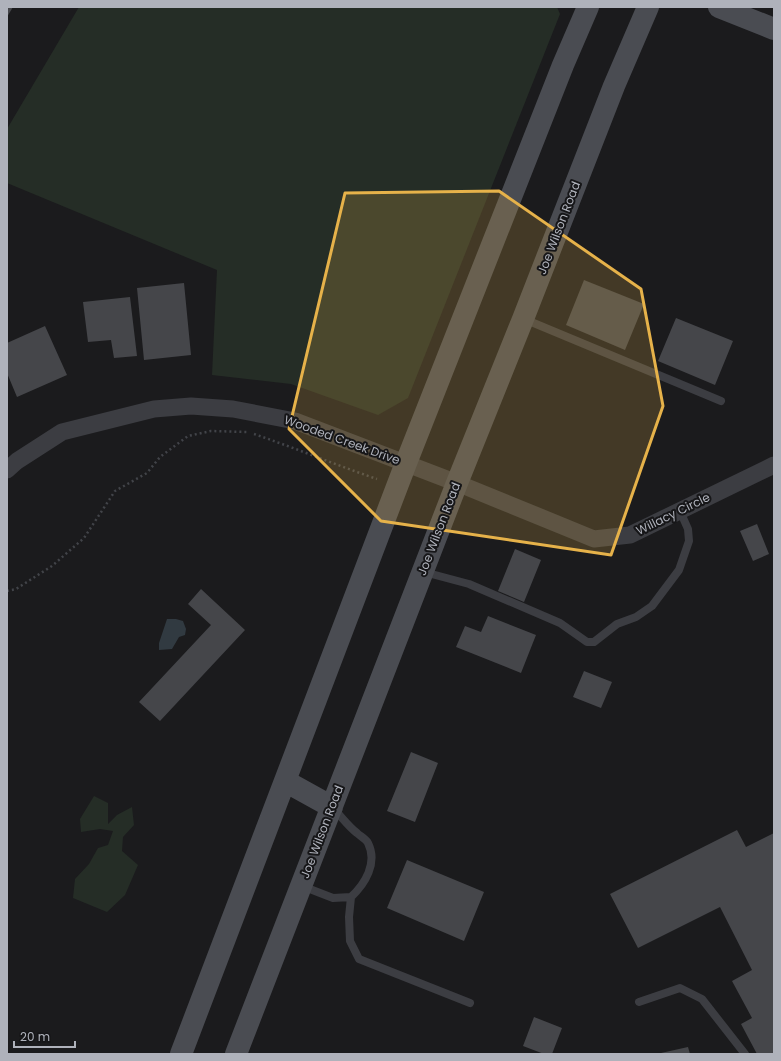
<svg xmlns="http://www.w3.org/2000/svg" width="781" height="1061" viewBox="0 0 781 1061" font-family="Poppins,sans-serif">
<rect width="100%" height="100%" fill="#1b1b1d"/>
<!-- green -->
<path fill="#252d26" d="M79,7H557L560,14L408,398L378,415L291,384L212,375L217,270L7,183V129Z
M94,796L108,803V824L117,815L132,807L134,825L123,837L122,851L138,865L125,895L107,912L73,898L75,879L89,864L98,848L108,845L113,831L100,829L81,832L80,819Z"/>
<!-- water -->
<path fill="#313a41" d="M167,619H176L183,621L186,629L185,635L179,637L172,649L159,650V643Z"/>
<!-- building -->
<path fill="#45464a" d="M7,7H13L7,17Z
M584,280L644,304L625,350L566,325Z
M184,283L191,355L144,360L137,288Z
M130,297L137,356L114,358L111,340L88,342L83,302Z
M676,318L733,341L715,385L658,361Z
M45,326L67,375L17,397L7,373V343Z
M757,524L769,554L753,561L740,531Z
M515,549L541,560L524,602L498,591Z
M201,589L245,630L160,721L139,702L211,625L188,604Z
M488,616L536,635L521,673L456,647L465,626L481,632Z
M584,671L612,682L601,708L573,697Z
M411,752L438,763L415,822L387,811Z
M737,830L746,847L774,833V1054H757L741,1024L752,1018L732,981L752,970L720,907L638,948L610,894Z
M407,860L484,892L464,941L387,908Z
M534,1017L562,1028L552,1054H544L523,1046Z
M688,1047L690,1054H661V1053Z"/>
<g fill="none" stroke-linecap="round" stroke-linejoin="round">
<!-- path -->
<path stroke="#424449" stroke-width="2.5" stroke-dasharray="2 3" stroke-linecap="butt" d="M254,434C295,448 336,465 377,479
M7,591L16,589L52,566L84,538L115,491L147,473L160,457L188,436L211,431L247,432"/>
<!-- service -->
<path stroke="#3c3d42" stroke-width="8" d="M524,319L721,401
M424,572L469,584L560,623L587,642H594L617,624L636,617L652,606L679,570L689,541L688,529L680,511
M302,886L333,898L351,897C365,884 378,863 368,843C366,839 360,836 357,833C348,826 341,816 333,808
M351,897L349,917L350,941L359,959L470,1003
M639,1002L680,988L702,999L745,1054"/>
<!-- minor -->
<path stroke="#3c3d42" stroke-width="17" d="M7,470L17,461L62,432L154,409L191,406L233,409L295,421L457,483L594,539L630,535L774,465"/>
<!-- secondary -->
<path stroke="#4a4c52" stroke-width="22" d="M719,7L774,29
M285,781L332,807
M181,1054L406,463L563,65L588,7
M236,1054L457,483L523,319L614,86L648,7"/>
</g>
<!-- marked area -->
<path fill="#e6b24a" fill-opacity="0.2" stroke="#e6b24a" stroke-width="3" stroke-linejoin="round" d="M499,191L641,289L663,406L611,555L381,521L289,429L345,193Z"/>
<g text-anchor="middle" stroke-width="4" stroke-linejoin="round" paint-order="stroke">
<!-- street labels -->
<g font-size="12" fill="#afb2bb" stroke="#161618">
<text transform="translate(559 228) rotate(-69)" y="4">Joe Wilson Road</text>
<text transform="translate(342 440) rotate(20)" y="4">Wooded Creek Drive</text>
<text transform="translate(673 514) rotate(-26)" y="4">Willacy Circle</text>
<text transform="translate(439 529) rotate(-69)" y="4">Joe Wilson Road</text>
<text transform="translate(322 832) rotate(-69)" y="4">Joe Wilson Road</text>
</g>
</g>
<!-- border -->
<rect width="781" height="1061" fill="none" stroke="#afb2bb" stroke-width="16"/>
<!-- scale -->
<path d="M14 1041v6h61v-6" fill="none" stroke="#afb2bb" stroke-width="2"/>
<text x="20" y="1041" font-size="12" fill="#afb2bb" stroke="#161618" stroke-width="3" paint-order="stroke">20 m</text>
</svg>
